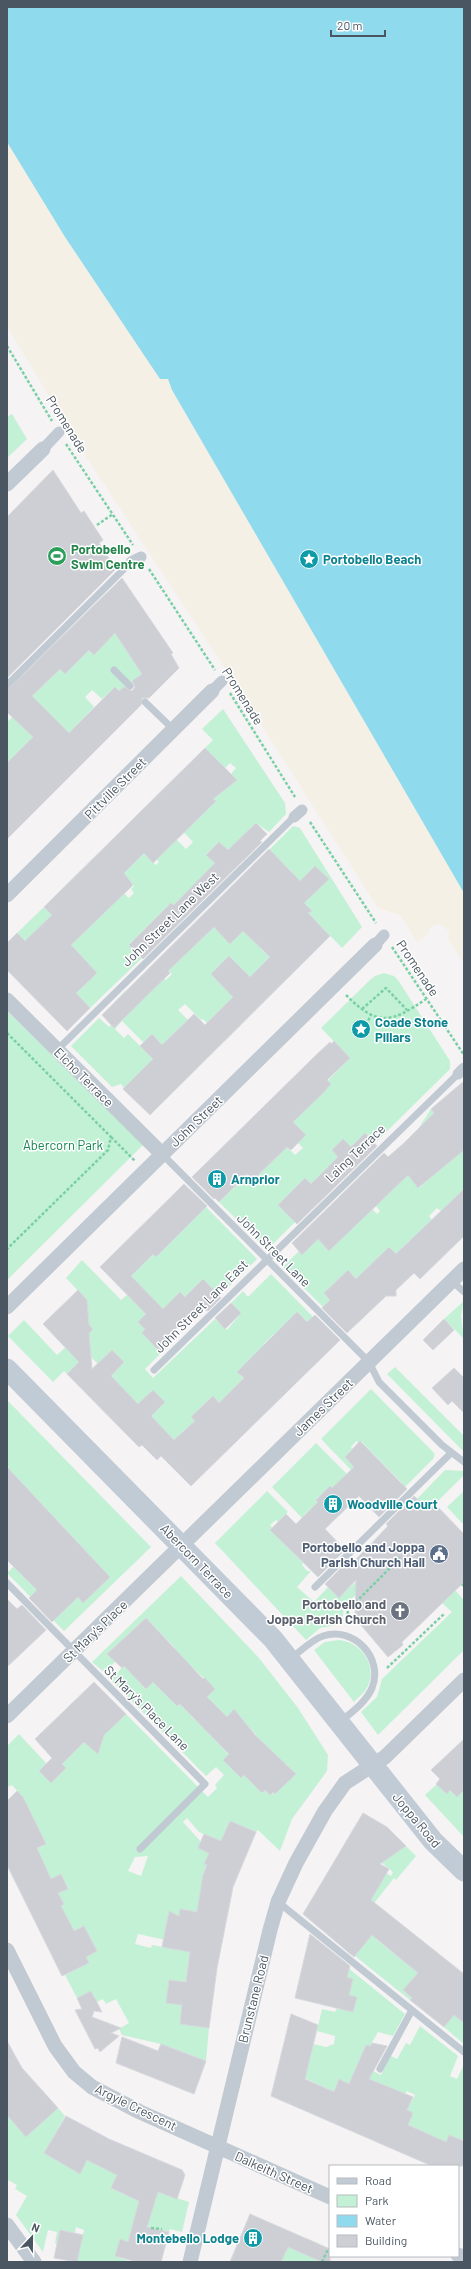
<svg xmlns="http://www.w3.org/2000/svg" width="471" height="2269" viewBox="0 0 471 2269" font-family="Barlow,sans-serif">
<rect width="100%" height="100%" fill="#f5f3f3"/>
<!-- green -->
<path fill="#c3f1d5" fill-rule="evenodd" d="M12,414L27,439L7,458V417Z
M114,631L126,650L129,649L142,674L122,693L115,687L102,699L92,690L85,697L94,707L67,735L66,730L49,713L30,733L33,737L25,745L44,764L7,763V722L27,703L13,689L44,685L60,669L65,674L89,650L94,655Z
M223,709L285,803L286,814L269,832L256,823L249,829L252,832L228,850L219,842L206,854L215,863L184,916L171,903L144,930L156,943L150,950L137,937L129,944L142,958L90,1008L76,993L97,973L46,921L38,929L31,947L17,933L44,907L63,927L114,883L129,898L134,893L131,889L134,886L125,874H122L144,853L156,865L159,862L157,860L170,833L186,849L193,842L175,823L190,819L194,823L201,816L197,813L215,801L206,791L211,790L218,796C226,788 227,777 236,768L230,763L225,768L205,748L213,740L202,729Z
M293,826L300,828L362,927L342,948L308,913L311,910L304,903L328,879L315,866L298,883L290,870L269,850Z
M210,908L238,936L250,924L261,949L272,959L250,977L211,974L228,991L236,995L223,1007L241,1025L225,1041L203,1019L201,1020L185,1004L178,1010L192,1024L169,1052L152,1034L168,1067L122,1021L115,1029L124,1038L128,1034L153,1059L124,1088L121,1084L112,1087L71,1046L99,1018L109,1027L119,1018L109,1008L125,991L138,1004L162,981L149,968L151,966L166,980L172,974L157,960L176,942L187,953L214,927L219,932Z
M384,973L394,976L398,980L450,1061V1069L375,1143L365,1133L351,1147L343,1139L332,1150L340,1158L318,1177L325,1183L320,1193L305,1178L278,1205L295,1222L267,1250L219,1202L240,1182L225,1167L233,1160L253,1180L281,1153L268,1140L274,1134L295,1155L303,1148L298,1143L306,1135L290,1119L350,1058L321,1028L370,980L375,976Z
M7,1011L143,1145L7,1280Z
M431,1109L448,1127L464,1153V1189L441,1211L437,1208L429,1216L432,1220L396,1254L389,1247L363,1286L348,1270L324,1293L330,1300L323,1307L283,1267L299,1251L302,1255L318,1239L329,1251L372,1209L377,1214L380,1211L376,1206L415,1168V1184L419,1188L447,1164L418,1129Z
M206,1207L257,1259L219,1296L203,1279L185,1297L180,1292L160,1312L131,1276L144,1263L125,1243Z
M82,1260L121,1300L127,1295L146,1314L138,1322L145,1329L142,1333L161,1353L145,1369L153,1378L215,1319L227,1330L241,1313L231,1303L243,1291L248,1297L271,1274L317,1321L311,1327L297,1312L281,1328L294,1343L289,1348L274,1334L264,1344L268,1347L264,1351L274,1360L269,1365L257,1352L237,1372L249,1384L241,1392L235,1387L226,1396L231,1402L224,1408L213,1396L199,1409L209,1420L214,1415L216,1416L205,1427L227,1449L216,1461L192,1437L196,1433L189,1426L180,1435L186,1441L180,1447L149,1415L151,1413L153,1414L165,1402L153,1390L141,1402L143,1404L141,1406L128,1394L108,1415L99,1406L120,1386L108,1374L110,1372L113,1374L124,1362L112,1350L101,1361L102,1364L100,1366L88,1354L67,1374L64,1371L53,1382L8,1336L24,1320L57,1355L80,1334L84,1338L93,1329L89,1325L87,1300L66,1278Z
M464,1301L461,1316L464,1339L444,1319Z
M395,1367L464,1436V1452L387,1374Z
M371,1389L435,1454L433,1459L377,1515L402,1483L361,1441L359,1443L356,1441L351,1447L352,1449L345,1457L355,1468L352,1471L321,1439Z
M7,1400L151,1547L64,1631L7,1573L19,1561L13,1555L7,1560V1531L45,1507L7,1469L9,1467L7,1465ZM57,1520L110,1577L83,1602L78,1597L60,1614L51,1568L30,1545Z
M316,1443L347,1474L332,1488L330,1486L316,1499L318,1502L304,1515L307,1519L305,1521L272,1487Z
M445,1470L464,1471V1475L429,1510L417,1499Z
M267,1491L288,1512L278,1522L276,1520L270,1525L272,1527L270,1530L303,1563L302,1565L307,1571H311L297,1587L314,1602L328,1587L339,1598L400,1539L380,1572L344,1606L342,1624L320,1628L306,1640L215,1543Z
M464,1491V1525L447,1507Z
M181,1576L259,1658L298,1708L328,1755L327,1771L292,1819L280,1851L258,1830L256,1832L230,1821L221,1842L199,1832L187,1818L183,1822L211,1853L204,1864L207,1865L203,1875L232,1888L197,1912L180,1909L179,1916L169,1911L167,1920L219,1954L188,1964L185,1987L179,1981L169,1980L166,2003L176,2004L183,2001L180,2024L209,2028L206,2061L161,2044L122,2035L119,2029L129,2023L116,1999L106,2004L103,1999L90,2005L88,2002L95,1998L91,1991L77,1998L65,1975L89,1963L86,1957L97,1951L84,1926L74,1931L34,1919L63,1904L58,1893L68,1888L61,1874L51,1879L45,1867L15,1882L12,1874L37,1849L46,1844L39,1830L7,1820L29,1809L23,1797L12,1785L7,1787V1746L19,1734L46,1763L39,1771L51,1783L66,1768L58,1760L112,1710L121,1719L126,1714L208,1797L217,1788L215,1785L224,1775L216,1767L206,1776L110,1679L124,1666L131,1673L140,1665L147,1673L138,1681L145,1689L153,1682L175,1698L172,1701L177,1706L180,1704L195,1720L213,1703L207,1697L215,1689L189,1664L162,1661L175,1648L146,1618L108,1653L115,1662L104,1672L92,1662ZM234,1710L257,1736L246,1746L284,1765L286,1764L296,1774L270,1795L251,1768L241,1778L234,1771L231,1757L209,1734ZM148,1856L141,1876L128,1871L135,1857ZM138,1934L175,1942L174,1949L152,1945L151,1948L135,1944Z
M454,1589L464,1600V1650L378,1735L361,1712L377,1697L382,1679L452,1612L442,1603Z
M339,1640C363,1642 380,1669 365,1691C362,1695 357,1698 354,1702L314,1650L325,1642Z
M437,1784L447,1794L450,1790H464V1837L425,1795Z
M406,1846L416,1856L396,1880L394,1878L341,1945L364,1905L386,1873L391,1876L393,1872L376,1858Z
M363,1932L380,1934L376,1939L418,1973L404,1990L412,1998L410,2000L355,1956Z
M337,1959L405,2014L393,2036L378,2032L370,2046L366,2045L355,2072L369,2078L373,2071L381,2075L391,2056L397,2059L406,2043L410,2045L420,2026L458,2056L450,2076L457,2079L464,2064V2140L462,2139L458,2148L452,2146L456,2138L449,2135L445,2143L418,2159L429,2134L408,2125L413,2113L407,2110L415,2095L407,2091L399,2106L329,2120L346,2082L339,2079L334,2092L305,2078L279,2063L280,2060L308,2066L313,2044L326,2047L334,2044L335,2036L317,2031L322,2009L335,2012L337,2008L353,2012L356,1997L331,1991H350L353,1979L347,1977Z
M464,2002V2044L444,2027Z
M58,2108L65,2116L44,2153L80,2173L96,2146L117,2175L111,2188L125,2195L132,2181L152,2211L158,2192L189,2202L182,2232L170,2229L169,2232L141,2225L132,2243L120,2240L115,2256L131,2262L77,2261L84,2230L76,2227L75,2233L60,2230L57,2244L55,2243L57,2232L48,2230L43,2252L16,2215L27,2196L15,2189L17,2185L8,2180L7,2182V2109L26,2137Z
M308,2239L318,2243L312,2257L318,2261L325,2247L330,2248L324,2262H281L288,2247L302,2253Z"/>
<!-- sand -->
<path fill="#f5f0e5" d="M7,7L464,151V964L448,939L449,932L444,926L436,924L429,929L428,935L417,942L400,915L378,908L230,676L77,443L7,326Z"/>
<!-- water -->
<path fill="#90daee" d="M7,7H464V893L172,390L168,379H160L65,237L7,142Z"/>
<!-- building -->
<path fill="#cdcfd5" stroke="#d7d9de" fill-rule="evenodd" d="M53,470L81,513L84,511L103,540L99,543L116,569L7,678V517Z
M122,578L173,653L171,654L179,668L149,698H142L141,705L7,839V763L33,737L7,712V690ZM115,633L142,674L132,681L135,687L132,691L124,687L119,691L115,687L69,733L32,696L60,669L65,674L89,650L94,655Z
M205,748L237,780L213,799L216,801L153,863L144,853L124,873L133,885L71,945L97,973L76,993L90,1008L67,1031L7,970V943L17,933L25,941L52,915L44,907Z
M256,823L267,834L260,841L262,842L143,959L129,945L171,903L174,905L215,863L206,855L219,842L228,850Z
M269,849L300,881L315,866L329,879L304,903L312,911L308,913L330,936L150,1115L123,1089L153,1059L140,1046L152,1034L162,1045L194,1014L205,1025L233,997L211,974L229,956L250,977L270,957L243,931L230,944L214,927L168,971L170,973L114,1028L102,1015Z
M334,1041L350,1058L327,1080L331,1084L324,1092L293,1122L306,1135L291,1150L287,1147L253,1180L247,1174L219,1202L215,1198L214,1199L192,1177L314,1057L330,1042L331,1044Z
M464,1081V1150L418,1188L408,1175L329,1251L318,1239L302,1255L292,1243L384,1153L388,1157L404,1143L434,1113L431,1109Z
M365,1133L377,1146L297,1224L278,1205L305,1178L311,1184L338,1157L332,1150L343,1139L351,1147Z
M184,1184L207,1206L156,1257L153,1254L131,1276L163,1309L180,1292L185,1297L203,1279L221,1298L208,1311L199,1306L168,1336L173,1341L161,1353L142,1333L145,1329L138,1322L146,1314L100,1267Z
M464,1189V1236L420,1279L414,1273L396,1290V1296H386L347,1333L322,1308L330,1300L324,1293L348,1270L356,1279L389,1247L396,1254Z
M78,1290L87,1300L89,1325L93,1329L89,1333L92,1369L112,1350L124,1362L111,1376L138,1404L153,1390L165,1402L151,1416L174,1440L195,1421L191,1417L213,1396L219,1403L244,1378L237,1372L297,1312L307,1322L315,1315L340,1340L191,1486L161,1456L157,1460L142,1445L139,1447L67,1374L79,1362L43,1324Z
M231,1303L241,1313L225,1329L215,1318Z
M444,1319L454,1330L433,1350L423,1340Z
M454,1368L464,1378V1413L452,1401L448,1405L432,1388Z
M360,1441L407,1489L379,1517L359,1496L325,1529L345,1550L318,1577L270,1530L286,1514L296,1524L318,1502L316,1500L330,1486L332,1488L354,1467L345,1457Z
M7,1467L110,1577L83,1603L78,1597L52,1622L29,1598L37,1590L7,1560Z
M414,1496L429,1510L435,1504L464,1534V1582L402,1642L403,1645L388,1657L355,1618L356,1580L339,1598L325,1584L352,1557L355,1560L369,1546L388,1526L386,1524Z
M7,1599L17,1609L22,1605L46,1630L7,1667Z
M146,1618L203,1679L205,1678L215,1689L207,1697L227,1717L234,1709L256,1736L296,1774L275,1794L273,1792L270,1795L265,1790L262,1793L244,1775L241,1778L223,1760L229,1754L180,1704L177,1706L153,1682L146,1689L124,1666L122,1668L107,1654Z
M94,1682L126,1714L104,1735L98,1754L84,1742L62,1764L66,1768L51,1783L39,1771L52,1758L35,1739Z
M464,1739V1790L457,1797L450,1790L447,1794L436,1784L440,1779L431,1770Z
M17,1791L23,1797L46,1844L37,1848L51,1879L61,1874L68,1889L58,1893L64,1904L61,1906L74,1931L84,1926L97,1951L86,1957L89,1963L62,1976L7,1865V1801Z
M363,1813L387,1827L406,1846L380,1864L389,1869L371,1900L464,1974V2023L454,2015L444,2027L410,2000L412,1998L403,1990L418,1973L372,1935L354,1957L303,1914Z
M230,1821L256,1832L233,1887L217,1968L209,2028L180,2024L182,2005L166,2003L169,1980L186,1982L190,1952L162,1947L169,1911L179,1916L180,1909L197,1912L203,1875L207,1865L204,1864L209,1853L198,1848L204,1834L221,1841Z
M310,1934L350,1966L347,1977L353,1979L349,1995L357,1997L353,2012L295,1998Z
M91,1991L102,2012L94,2011L92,2017L121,2028L111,2033L119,2036L100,2052L98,2048L95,2049L75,2010L82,2009L77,1998Z
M291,2014L318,2025L305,2079L334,2092L339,2079L349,2084L366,2045L370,2046L372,2043L387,2046L369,2079L413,2097L407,2110L413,2113L408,2125L446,2142L449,2135L464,2141V2166H432L271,2096Z
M122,2037L158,2051L161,2044L206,2061L194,2094L116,2063Z
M7,2041L22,2068L58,2108L26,2137L7,2115Z
M66,2116L109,2139L182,2170L185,2175L177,2199L158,2192L147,2227L169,2232L161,2262H137L115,2256L120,2239L128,2242L139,2201L111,2188L117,2175L87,2160L80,2174L44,2153Z
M250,2214L330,2249V2262H322L288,2247L281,2262H230Z
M60,2230L83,2235L77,2262L54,2258Z"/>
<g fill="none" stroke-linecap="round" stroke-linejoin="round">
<!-- path -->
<path stroke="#7ad0a6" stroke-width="2.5" stroke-dasharray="3 2" stroke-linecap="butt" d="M7,346L52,421
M66,444L133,545
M97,525L113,514
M149,569L215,670
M230,693L295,797
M310,822L376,923
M392,947L464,1055
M346,995C378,1027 391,1023 426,999
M362,1009L386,988L407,1010
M366,1025L371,1015
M7,1033L111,1137L108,1150L7,1249
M111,1137L135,1161
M462,1584L464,1586
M347,1624L348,1610L400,1558
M387,1668L445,1613
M151,2228L162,2229
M322,2262L328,2249"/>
<!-- service -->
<path stroke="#c1cad2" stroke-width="7" d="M114,670L130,686
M7,685L131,562
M145,702L173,729
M57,1050L294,817
M162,1154L369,1362L379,1382L442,1445L464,1462
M452,1281L464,1292
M154,1370L458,1074
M7,1583L205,1784L140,1849
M315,1587L451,1453
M290,1659C300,1652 311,1640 323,1636C354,1626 384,1658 372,1688C366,1702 352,1712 341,1721
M278,1902L464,2052
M380,2069L412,2010"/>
<!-- pedestrian -->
<path stroke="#c1cad2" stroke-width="11" d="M43,449L59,432
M131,562L141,557
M212,691L222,681
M294,817L302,810
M375,945L384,935
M458,1074L464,1068"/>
<!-- minor -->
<path stroke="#c1cad2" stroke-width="15" d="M7,484L43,449
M7,895L212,691
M7,1000L162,1154
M7,1307L375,945
M7,1716L464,1269
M7,1950L55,2046L74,2072L92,2087L140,2112L330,2197
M7,2225L34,2262
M458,2255L464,2258
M190,2262L270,1930L278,1902L296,1863L325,1811L345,1783L385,1757L464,1680"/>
<!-- secondary -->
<path stroke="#c1cbd6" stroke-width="21" d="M7,1369L273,1639L433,1841L464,1871"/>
</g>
<!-- icons -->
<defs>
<g id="stadium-disc" transform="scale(1)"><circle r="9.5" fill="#2e9e5b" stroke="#fff"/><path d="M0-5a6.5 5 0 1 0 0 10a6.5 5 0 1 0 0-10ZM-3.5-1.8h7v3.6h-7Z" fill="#fff"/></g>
<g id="sight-disc" transform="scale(1)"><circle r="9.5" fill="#0f9aa8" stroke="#fff"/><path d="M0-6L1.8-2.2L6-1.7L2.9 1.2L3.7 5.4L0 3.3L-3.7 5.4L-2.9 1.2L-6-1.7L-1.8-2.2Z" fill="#fff"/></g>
<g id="building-disc" transform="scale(1)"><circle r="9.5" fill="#0f9aa8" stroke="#fff"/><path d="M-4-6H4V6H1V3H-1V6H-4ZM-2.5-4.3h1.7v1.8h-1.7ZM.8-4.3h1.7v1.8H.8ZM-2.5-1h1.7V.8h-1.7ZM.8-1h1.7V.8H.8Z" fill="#fff"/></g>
<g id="civic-disc" transform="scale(1)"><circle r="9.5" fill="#5c6f8a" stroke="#fff"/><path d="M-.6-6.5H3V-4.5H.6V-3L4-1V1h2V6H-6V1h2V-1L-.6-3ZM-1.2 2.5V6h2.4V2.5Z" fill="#fff"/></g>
<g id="church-disc" transform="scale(1)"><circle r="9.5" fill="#6b7280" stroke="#fff"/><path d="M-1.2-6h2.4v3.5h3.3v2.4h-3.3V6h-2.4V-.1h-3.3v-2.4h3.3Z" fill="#fff"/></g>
</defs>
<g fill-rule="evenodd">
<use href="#stadium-disc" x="57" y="556"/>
<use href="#sight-disc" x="309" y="559"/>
<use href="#sight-disc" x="361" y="1029"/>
<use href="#building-disc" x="217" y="1179"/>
<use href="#building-disc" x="333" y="1504"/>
<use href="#civic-disc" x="439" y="1554"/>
<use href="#church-disc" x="400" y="1611"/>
<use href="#building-disc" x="253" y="2238"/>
</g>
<g text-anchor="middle" stroke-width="3" stroke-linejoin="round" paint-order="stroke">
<!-- street labels -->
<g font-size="13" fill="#4a5661" stroke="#fff">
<text transform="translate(67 424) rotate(58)" y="5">Promenade</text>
<text transform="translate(243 696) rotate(58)" y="5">Promenade</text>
<text transform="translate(115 788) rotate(-45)" y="5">Pittville Street</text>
<text transform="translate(170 919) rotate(-44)" y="5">John Street Lane West</text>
<text transform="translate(418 968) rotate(56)" y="5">Promenade</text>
<text transform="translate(84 1077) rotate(45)" y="5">Elcho Terrace</text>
<text transform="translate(196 1121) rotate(-44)" y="5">John Street</text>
<text transform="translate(355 1153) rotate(-44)" y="5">Laing Terrace</text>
<text transform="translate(274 1250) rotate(45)" y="5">John Street Lane</text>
<text transform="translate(201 1306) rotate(-45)" y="5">John Street Lane East</text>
<text transform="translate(323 1407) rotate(-44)" y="5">James Street</text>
<text transform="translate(197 1561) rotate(46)" y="5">Abercorn Terrace</text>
<text transform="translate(95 1631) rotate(-44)" y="5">St Mary's Place</text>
<text transform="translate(147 1708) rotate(45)" y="5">St Mary's Place Lane</text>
<text transform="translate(417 1820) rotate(50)" y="5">Joppa Road</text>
<text transform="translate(253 1999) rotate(-76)" y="5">Brunstane Road</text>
<text transform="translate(136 2107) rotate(26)" y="5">Argyle Crescent</text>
<text transform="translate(274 2172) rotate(24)" y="5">Dalkeith Street</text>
</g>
<!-- leisure labels -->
<g font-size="13" font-weight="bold" fill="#27864d" stroke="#fff" text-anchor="start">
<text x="71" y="554">Portobello<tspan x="71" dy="15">Swim Centre</tspan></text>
</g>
<!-- culture labels -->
<g font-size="13" font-weight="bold" fill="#0d838f" stroke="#fff" text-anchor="start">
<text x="323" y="564">Portobello Beach</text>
<text x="375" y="1027">Coade Stone<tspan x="375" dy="15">Pillars</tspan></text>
<text x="231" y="1184">Arnprior</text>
<text x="347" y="1509">Woodville Court</text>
<text x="239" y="2243" text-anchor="end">Montebello Lodge</text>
</g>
<!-- park labels -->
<g font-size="13" fill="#17864f" stroke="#fff">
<text x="63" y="1150">Abercorn Park</text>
</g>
<!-- service labels -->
<g font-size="13" font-weight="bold" fill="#4e5e75" stroke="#fff" text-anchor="end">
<text x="425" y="1552">Portobello and Joppa<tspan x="425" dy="15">Parish Church Hall</tspan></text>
</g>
<!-- worship labels -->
<g font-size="13" font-weight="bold" fill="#5b616d" stroke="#fff" text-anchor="end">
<text x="386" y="1609">Portobello and<tspan x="386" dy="15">Joppa Parish Church</tspan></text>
</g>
</g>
<!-- border -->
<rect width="471" height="2269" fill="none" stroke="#4a5661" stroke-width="16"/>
<!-- legend -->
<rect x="329" y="2165" width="130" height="92" fill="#ffffff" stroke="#b7bbc0"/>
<rect x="337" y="2178" width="20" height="6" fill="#c1cbd6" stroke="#b7bbc0"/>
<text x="365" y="2185" font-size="12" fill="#4a5661">Road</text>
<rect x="337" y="2195" width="20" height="12" fill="#c3f1d5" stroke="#b7bbc0"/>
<text x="365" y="2205" font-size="12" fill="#4a5661">Park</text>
<rect x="337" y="2215" width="20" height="12" fill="#90daee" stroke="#b7bbc0"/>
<text x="365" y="2225" font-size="12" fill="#4a5661">Water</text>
<rect x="337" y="2235" width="20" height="12" fill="#cdcfd5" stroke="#b7bbc0"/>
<text x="365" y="2245" font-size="12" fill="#4a5661">Building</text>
<!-- north arrow -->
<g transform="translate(32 2237) rotate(22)" stroke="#ffffff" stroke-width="3" paint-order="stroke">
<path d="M0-3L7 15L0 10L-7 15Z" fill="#4a5661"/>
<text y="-6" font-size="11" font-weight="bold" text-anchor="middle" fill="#4a5661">N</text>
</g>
<!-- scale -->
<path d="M331 30v6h54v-6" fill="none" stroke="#4a5661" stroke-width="2"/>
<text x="337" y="30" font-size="12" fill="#4a5661" stroke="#ffffff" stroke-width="3" paint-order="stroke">20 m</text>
</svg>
